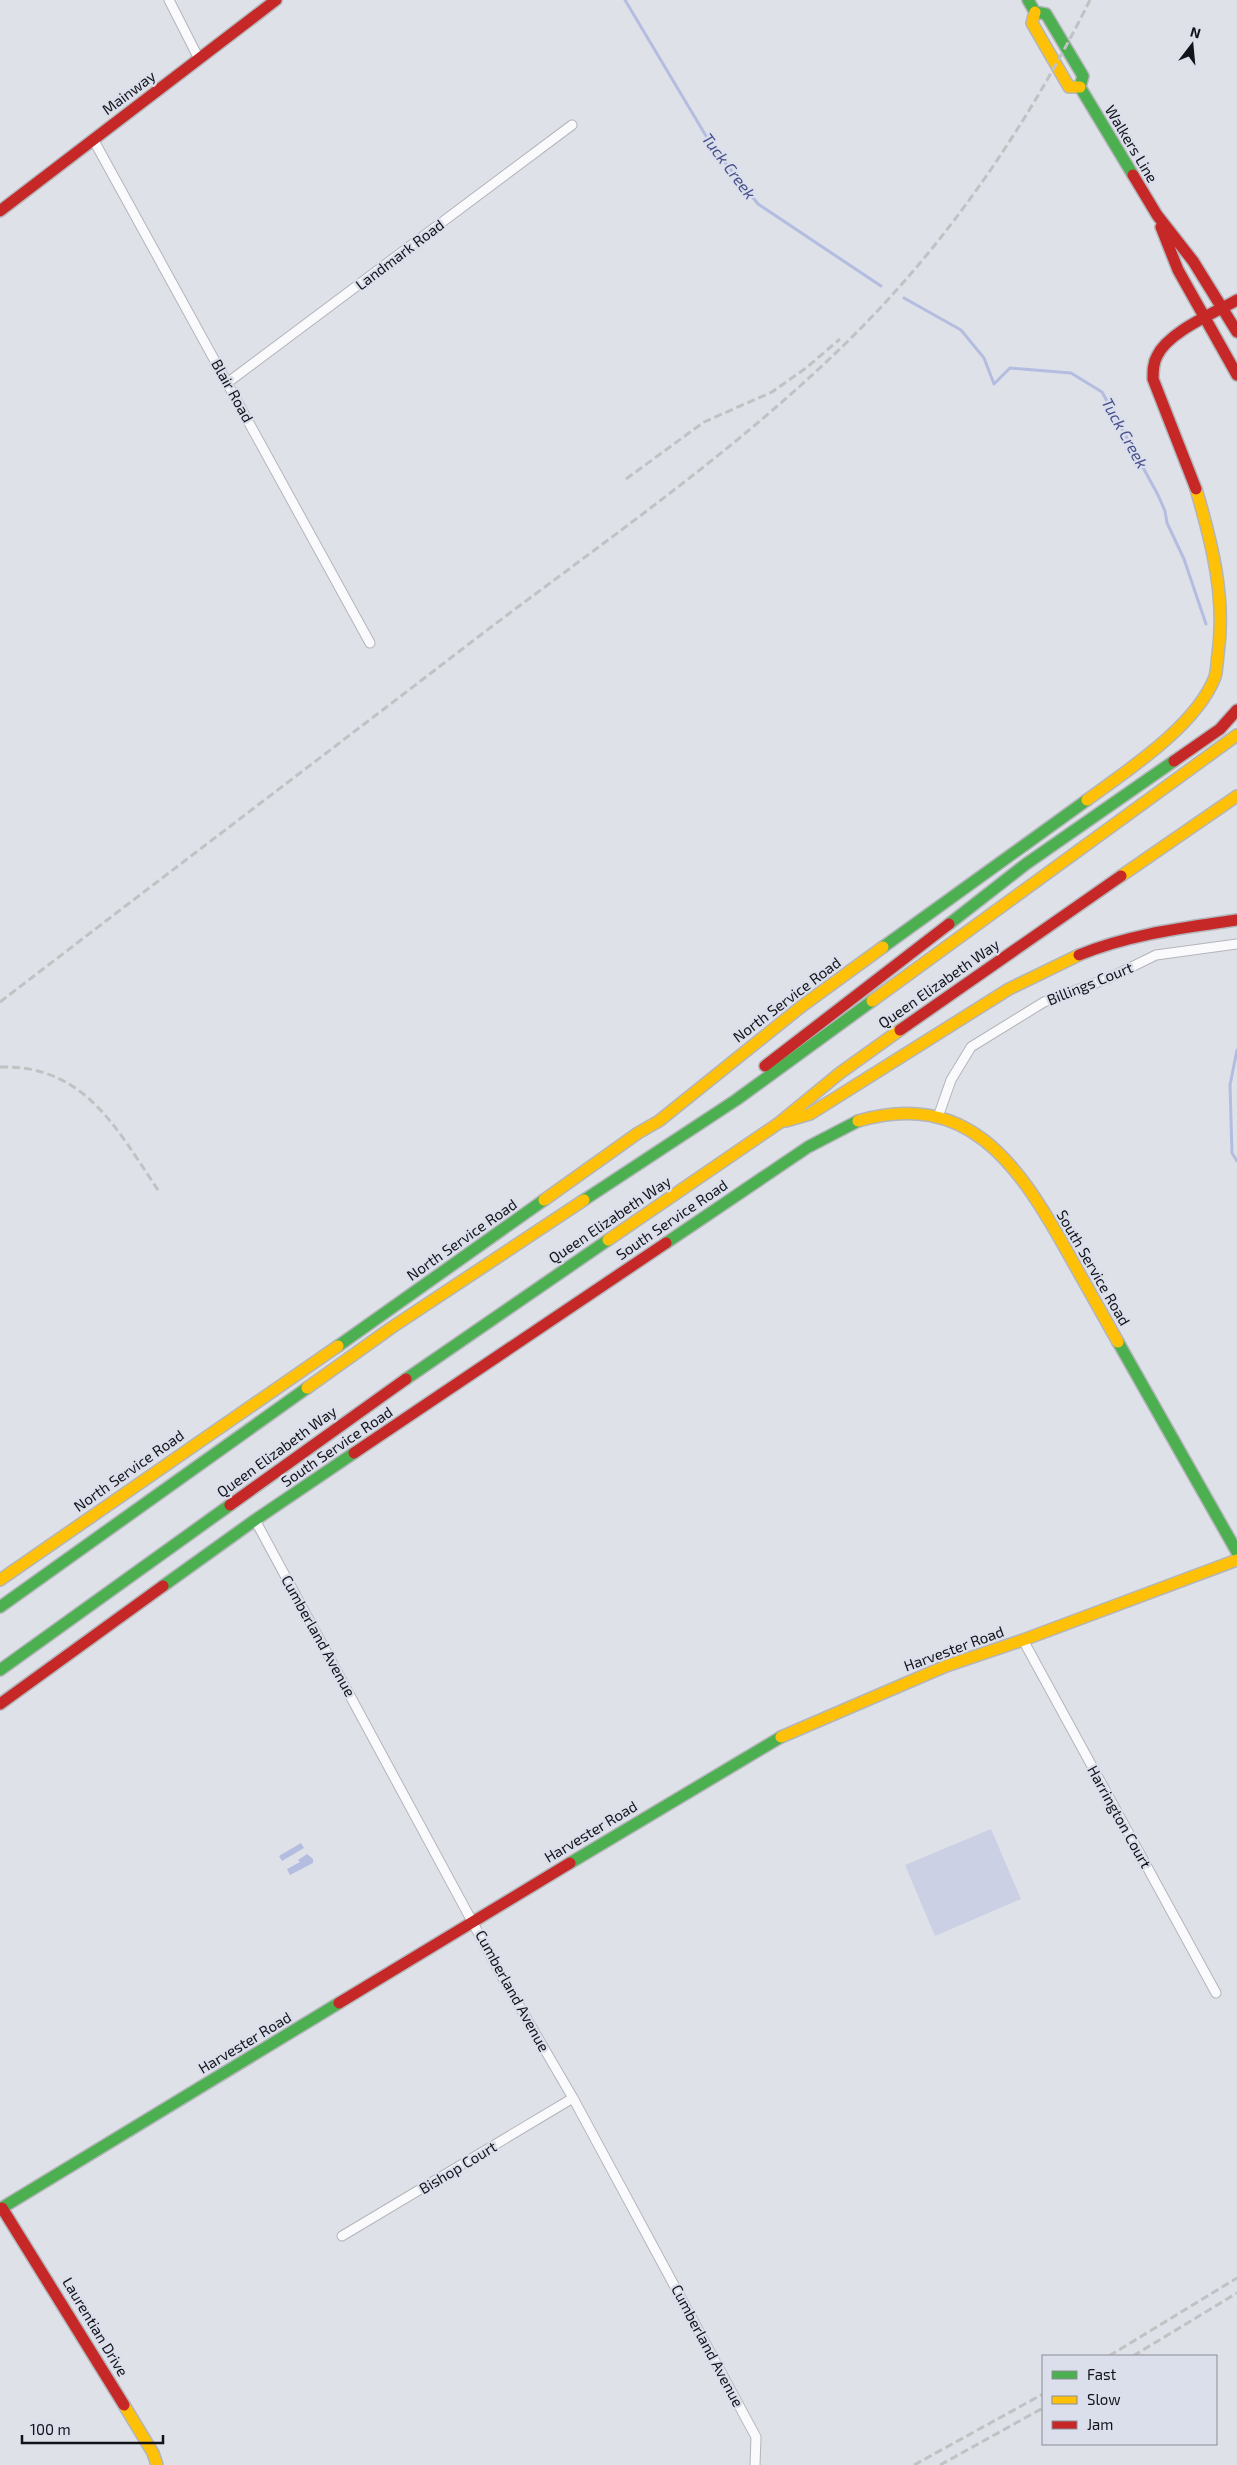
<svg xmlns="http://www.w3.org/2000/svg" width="1237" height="2465" viewBox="0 0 1237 2465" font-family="'Exo 2',sans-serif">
<rect width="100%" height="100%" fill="#dee1e8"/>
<!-- green -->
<path fill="#cbd0e5" d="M991,1829L1021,1899L935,1936L905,1865Z"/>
<!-- water -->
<path fill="#b4bde0" d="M301,1843L304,1848L282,1861L279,1856Z
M307,1854L313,1859V1863L290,1875L287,1869L300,1862L298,1860Z"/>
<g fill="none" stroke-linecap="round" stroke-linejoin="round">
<!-- stream -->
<path stroke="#b4bde0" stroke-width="3" d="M625,0L712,146L758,204L881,286
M904,298L961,330L984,358L994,384L1010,368L1071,373L1102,392L1158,495L1165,511L1167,523L1184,559L1206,624
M1237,1050L1230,1085L1232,1153L1237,1161"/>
<!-- street casing -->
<g stroke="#b3b5ba" stroke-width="11">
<path id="street" d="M169,0L199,59
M93,139L370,643
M227,383L572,125
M938,1117L951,1080L971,1047L1044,1002L1109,978L1156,955L1237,944
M255,1520L500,1973L573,2098L756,2437L755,2465
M1023,1640L1216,1993
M342,2236L573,2098"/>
</g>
<!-- fast casing -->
<g stroke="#b3b5ba" stroke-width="14">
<path id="fast" d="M1028,0L1035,12L1046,14L1083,76L1080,87L1133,175
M949,924L1026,864L1174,761
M883,947L1087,800
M584,1200L736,1100L872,1001
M666,1243L808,1147L858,1121
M1118,1342L1237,1552
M338,1346L544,1200
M406,1379L608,1240
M163,1586L255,1520L354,1453
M0,1607L307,1388
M0,1670L230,1505
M570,1863L781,1737
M0,2209L339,2003"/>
</g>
<!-- slow casing -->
<g stroke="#b3b5ba" stroke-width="14">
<path id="slow" d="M1035,12L1032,23L1069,87H1080
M1087,800C1128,770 1196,726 1215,677C1217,670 1217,661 1218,654C1226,598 1212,543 1196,489
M1121,876L1237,796
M872,1001L1237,735
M786,1121L810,1114L1009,989L1079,955
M858,1121C967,1089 1017,1163 1064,1246C1082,1278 1100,1310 1118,1342
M544,1200L638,1133L659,1121L802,1006L883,947
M608,1240L779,1123L840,1073L900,1030
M307,1388L391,1328L584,1200
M0,1580L338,1346
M781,1737L946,1666L1023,1640L1237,1560
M124,2405L153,2453L157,2465"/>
</g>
<!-- jam casing -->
<g stroke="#b3b5ba" stroke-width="14">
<path id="jam" d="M1133,175L1157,215L1193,261L1237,332
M0,211L276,0
M1161,227L1178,270L1237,375
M1196,489L1153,379C1153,371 1153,363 1157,356C1168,332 1214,313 1237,300
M1174,761L1220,729L1237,710
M1079,955C1130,934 1183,928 1237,920
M900,1030L1121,876
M765,1066L949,924
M354,1453L666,1243
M230,1505L406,1379
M0,1704L163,1586
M339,2003L570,1863
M2,2208L124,2405"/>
</g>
<!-- street -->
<use href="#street" stroke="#fafafc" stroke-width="9"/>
<!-- fast -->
<use href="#fast" stroke="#4caf50" stroke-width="11"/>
<!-- slow -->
<use href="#slow" stroke="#ffc107" stroke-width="11"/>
<!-- jam -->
<use href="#jam" stroke="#c62828" stroke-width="11"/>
<!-- rail -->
<path stroke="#c0c2c3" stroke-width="3" stroke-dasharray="8 4" stroke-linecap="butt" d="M626,479L704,422L772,392L806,368L840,339
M0,1002C159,880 319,759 478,637C603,542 735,452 847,342C948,243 1027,126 1090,0
M0,1067C85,1065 116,1128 158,1190
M1109,2356L1237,2278
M1133,2356L1237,2293
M914,2465L1043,2394
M940,2465L1043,2408"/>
</g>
<g text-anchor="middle" stroke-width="4.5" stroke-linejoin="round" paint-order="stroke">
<!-- street labels -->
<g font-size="15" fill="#121318" stroke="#dbdfeb">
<text transform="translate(129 93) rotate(-37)" y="5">Mainway</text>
<text transform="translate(1131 144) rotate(59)" y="5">Walkers Line</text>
<text transform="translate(400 255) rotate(-37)" y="5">Landmark Road</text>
<text transform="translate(232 391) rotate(61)" y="5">Blair Road</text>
<text transform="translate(939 984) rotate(-35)" y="5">Queen Elizabeth Way</text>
<text transform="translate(1090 984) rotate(-22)" y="5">Billings Court</text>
<text transform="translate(787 1000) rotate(-37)" y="5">North Service Road</text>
<text transform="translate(610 1220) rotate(-34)" y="5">Queen Elizabeth Way</text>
<text transform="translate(672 1220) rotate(-34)" y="5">South Service Road</text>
<text transform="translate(462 1240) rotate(-35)" y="5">North Service Road</text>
<text transform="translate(1093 1268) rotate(60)" y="5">South Service Road</text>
<text transform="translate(337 1447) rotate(-34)" y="5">South Service Road</text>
<text transform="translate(277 1452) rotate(-36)" y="5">Queen Elizabeth Way</text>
<text transform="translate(129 1471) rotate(-35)" y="5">North Service Road</text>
<text transform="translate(318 1636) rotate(61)" y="5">Cumberland Avenue</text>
<text transform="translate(954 1649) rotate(-20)" y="5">Harvester Road</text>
<text transform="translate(1119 1817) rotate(61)" y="5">Harrington Court</text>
<text transform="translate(591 1832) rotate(-31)" y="5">Harvester Road</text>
<text transform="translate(512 1991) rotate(61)" y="5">Cumberland Avenue</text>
<text transform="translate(245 2043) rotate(-31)" y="5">Harvester Road</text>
<text transform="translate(458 2168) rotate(-31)" y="5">Bishop Court</text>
<text transform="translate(95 2327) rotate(59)" y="5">Laurentian Drive</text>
<text transform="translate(707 2346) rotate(62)" y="5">Cumberland Avenue</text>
</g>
<!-- water labels -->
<g font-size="16" font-style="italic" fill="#47508d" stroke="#dbdfeb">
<text transform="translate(729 166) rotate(53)" y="6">Tuck Creek</text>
<text transform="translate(1125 433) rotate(61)" y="6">Tuck Creek</text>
</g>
</g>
<!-- legend -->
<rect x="1042" y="2355" width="175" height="90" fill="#dbdfeb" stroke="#8b8d97"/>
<rect x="1052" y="2371" width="25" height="8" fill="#4caf50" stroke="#8b8d97"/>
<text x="1087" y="2380" font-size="15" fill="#121318">Fast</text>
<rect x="1052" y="2396" width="25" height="8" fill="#ffc107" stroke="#8b8d97"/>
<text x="1087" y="2405" font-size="15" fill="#121318">Slow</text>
<rect x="1052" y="2421" width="25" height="8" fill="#c62828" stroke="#8b8d97"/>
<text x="1087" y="2430" font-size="15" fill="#121318">Jam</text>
<!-- north arrow -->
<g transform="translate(1192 45) rotate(16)" stroke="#dbdfeb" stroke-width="4" paint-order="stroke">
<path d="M0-4L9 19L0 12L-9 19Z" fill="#121318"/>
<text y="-8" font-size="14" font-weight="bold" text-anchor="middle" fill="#121318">N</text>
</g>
<!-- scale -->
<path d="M22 2435v8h141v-8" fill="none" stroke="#121318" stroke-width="2.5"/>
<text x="30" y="2435" font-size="15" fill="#121318" stroke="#dbdfeb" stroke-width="4" paint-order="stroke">100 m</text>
</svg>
